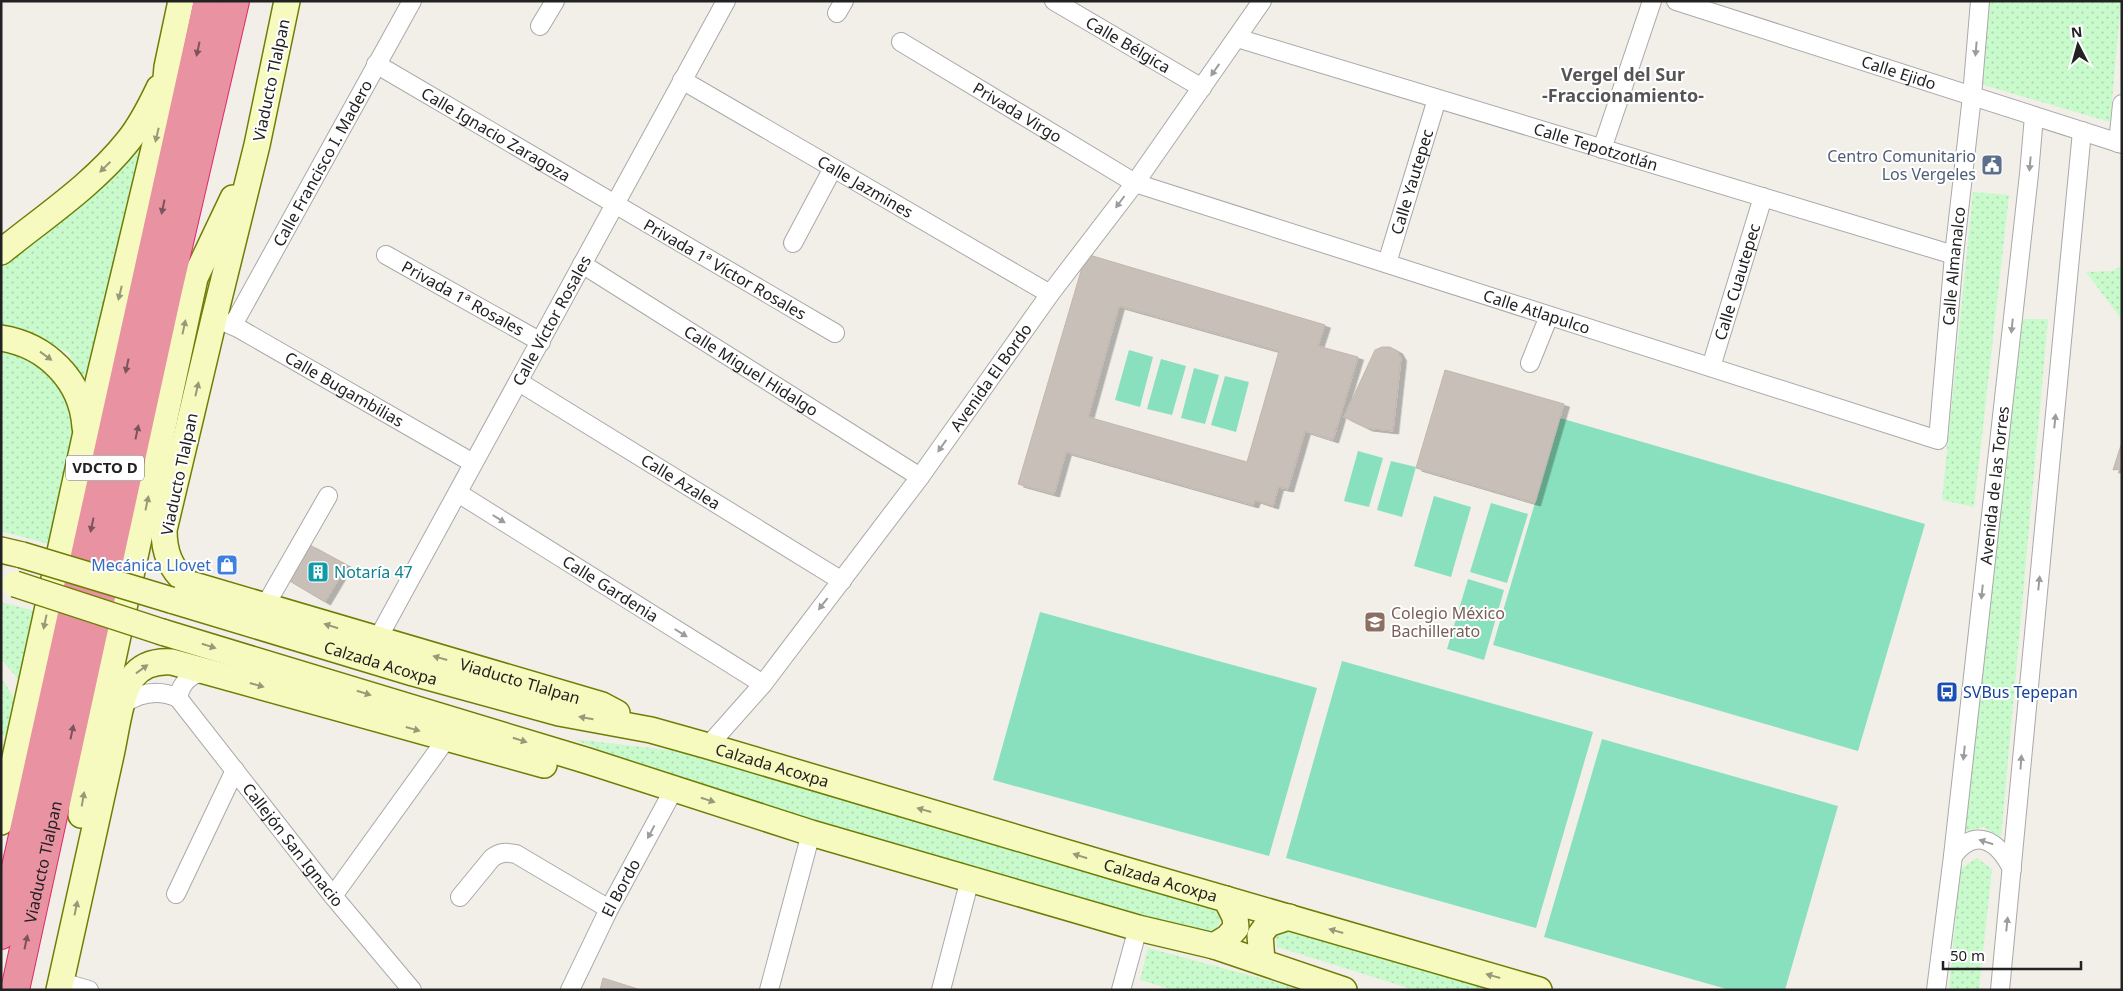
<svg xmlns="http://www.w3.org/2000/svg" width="2123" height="991" viewBox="0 0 2123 991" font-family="'Noto Sans',sans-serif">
<defs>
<pattern id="park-dots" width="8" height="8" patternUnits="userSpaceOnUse" patternTransform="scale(1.25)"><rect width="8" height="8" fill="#c8facc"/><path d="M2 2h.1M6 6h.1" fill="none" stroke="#acd6af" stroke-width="1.8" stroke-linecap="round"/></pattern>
<filter id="shadow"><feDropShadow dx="5.5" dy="3" stdDeviation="0" flood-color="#0004"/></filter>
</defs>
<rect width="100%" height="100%" fill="#f2efe9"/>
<!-- park -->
<path fill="url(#park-dots)" d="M1986,1H2121L2110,122L1977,83Z
M145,122L85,399L69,353L21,328L1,326V266L116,171Z
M1973,192L2009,195L1974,507L1942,500Z
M2122,266V320L2086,272L2112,271Z
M2023,319H2048L2001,837L1983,827L1963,832Z
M1,351L20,354L48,370L66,395L76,437L49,544L1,531Z
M1,602L39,612L21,682L1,659Z
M1,677L20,708L12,730L1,737Z
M573,739L712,755L1216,905L1222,919L1215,930L1204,934L989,876L688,784Z
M1977,858L1992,869L1979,990H1949L1960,869Z
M1290,926L1501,990H1415L1277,947L1276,934Z
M1148,948L1293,987L1292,990H1174L1140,980Z"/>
<!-- pitch -->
<path fill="#88e0be" d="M1129,350L1153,357L1140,407L1115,400Z
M1161,359L1186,366L1172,415L1147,409Z
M1194,368L1219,375L1205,424L1181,418Z
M1225,376L1249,382L1236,432L1211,425Z
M1560,418L1925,524L1858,751L1493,645Z
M1358,451L1383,458L1369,507L1344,501Z
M1391,461L1416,467L1402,517L1377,510Z
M1434,496L1471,507L1451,577L1414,566Z
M1491,503L1528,514L1507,583L1470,572Z
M1468,579L1504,590L1484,660L1447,649Z
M1040,612L1317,688L1269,856L993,780Z
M1342,661L1593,732L1536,928L1286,858Z
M1602,739L1838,806L1785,990H1730L1544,937Z"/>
<!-- building -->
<path fill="#c7bfb8" stroke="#c4b6ab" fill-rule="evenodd" filter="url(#shadow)" d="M1086,254L1325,325L1318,346L1358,357L1333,440L1305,431L1288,489L1278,487L1273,506L1255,500L1253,505L1066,452L1054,494L1018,484ZM1119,306L1279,351L1247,462L1088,417Z
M1382,347H1390L1397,351L1401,358L1393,431L1367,428L1344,417L1375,350Z
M1445,370L1564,404L1535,503L1416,468Z
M2122,442V469L2113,470Z
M310,545L347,565L325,602L288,580Z
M603,978L641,990H600Z"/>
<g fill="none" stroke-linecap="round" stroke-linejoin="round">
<!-- minor casing -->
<g stroke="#a9a9a9" stroke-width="20">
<g id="minor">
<path id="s1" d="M1054,1L1202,88"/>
<path id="s2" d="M1676,1L2122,144"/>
<path d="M837,13L844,1"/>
<path d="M540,26L555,1"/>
<path id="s3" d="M1237,38L1954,255"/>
<path id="s4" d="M901,42L1135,183L1938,440L1954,255L1972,96L1980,1"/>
<path id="s5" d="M376,64L835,333"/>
<path id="s6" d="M682,80L1050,294"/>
<path d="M2118,143L2122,104"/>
<path d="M1602,149L1652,1"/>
<path d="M793,243L833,168"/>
<path d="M386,255L541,342"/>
<path id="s7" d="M1387,263L1437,99"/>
<path id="s8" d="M582,264L920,477"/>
<path id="s9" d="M224,322L238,328L473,463"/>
<path id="s10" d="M233,325L412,1"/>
<path d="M1530,363L1549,316"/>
<path id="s11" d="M1711,367L1763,197"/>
<path id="s12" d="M519,382L842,581"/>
<path id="s13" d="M458,493L763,684"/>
<path d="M265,606L328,496"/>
<path id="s14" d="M377,640L726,1"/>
<path d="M178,698C181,682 192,672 209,672"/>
<path id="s15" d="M122,705C140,692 158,689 178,698L333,896L412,990"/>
<path id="s16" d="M708,746L763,684L920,477L1050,294L1135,183L1262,1"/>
<path d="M1953,856C1976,826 1998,841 2012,869"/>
<path d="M176,894L235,770"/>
<path d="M333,896L447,738"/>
<path d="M460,897L492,858C500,852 506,852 516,854L609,909"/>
<path d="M61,982L89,990"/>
<path id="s17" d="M570,990L609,909L674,789"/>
<path d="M769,990L811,833"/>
<path d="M941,990L970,879"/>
<path d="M1121,990L1138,928"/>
<path id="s18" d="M1936,990L1953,856L2029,174L2034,116"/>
<path d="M2000,990L2082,131"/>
</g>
</g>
<!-- secondary casing -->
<g stroke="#707d05" stroke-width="28">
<g id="secondary">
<path id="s19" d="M287,1L257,145L214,319L164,530C164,552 170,568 187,583L602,705L617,713"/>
<path d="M1,252C44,217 93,185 128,141C141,125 150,107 159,88"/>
<path d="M1,338C46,345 82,380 85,427"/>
<path d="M1,550L22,555"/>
<path id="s20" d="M171,600L413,673L559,713L651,730L708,746L1122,869L1539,990"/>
<path d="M162,632L588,761L811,833L1138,928L1214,946L1344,990"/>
<path d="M81,815L82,803L195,278L233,198"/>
<path d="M1,822L85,437L163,111L167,67L181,1"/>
<path d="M1214,946L1227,938L1236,928L1235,917L1226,899"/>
<path d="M1262,961L1260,935L1268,924L1289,917"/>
<path d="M59,990C77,912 93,833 111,755C116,733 120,696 132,678C142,664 157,661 172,662L544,765"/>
</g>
</g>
<!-- motorway casing -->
<g stroke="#dc2a67" stroke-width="30">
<g id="motorway">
<path d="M1,935L208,1"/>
<path id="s21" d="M15,990L167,294L235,1"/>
</g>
</g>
<!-- minor -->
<use href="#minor" stroke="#fff" stroke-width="18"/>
<!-- secondary -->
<use href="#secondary" stroke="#f7fabf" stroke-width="25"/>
<!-- motorway -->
<use href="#motorway" stroke="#e892a2" stroke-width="28"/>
<!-- secondary-bridge casing -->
<g stroke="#707d05" stroke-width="28" stroke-linecap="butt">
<path id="secondary-bridge" d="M22,555L171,600
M15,584L162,632"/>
</g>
<!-- secondary-bridge -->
<use href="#secondary-bridge" stroke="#f7fabf" stroke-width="25"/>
</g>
<!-- one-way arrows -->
<defs><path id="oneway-solid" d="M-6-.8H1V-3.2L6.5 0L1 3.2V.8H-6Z" transform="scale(1.25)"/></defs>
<g fill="#7b545c">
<use href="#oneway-solid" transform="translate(198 49) rotate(102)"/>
<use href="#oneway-solid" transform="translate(163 207) rotate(102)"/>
<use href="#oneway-solid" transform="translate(127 366) rotate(102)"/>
<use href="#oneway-solid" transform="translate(137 432) rotate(-78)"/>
<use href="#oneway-solid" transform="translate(92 525) rotate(102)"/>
<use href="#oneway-solid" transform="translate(72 732) rotate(-78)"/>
<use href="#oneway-solid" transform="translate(26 942) rotate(-78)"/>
</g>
<g fill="#9c9c9c">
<use href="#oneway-solid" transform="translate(1976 49) rotate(95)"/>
<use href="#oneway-solid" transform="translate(1215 70) rotate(125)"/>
<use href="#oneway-solid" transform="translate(2030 164) rotate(95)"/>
<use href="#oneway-solid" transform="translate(1120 202) rotate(127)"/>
<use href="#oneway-solid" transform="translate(2012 326) rotate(96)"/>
<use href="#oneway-solid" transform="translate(2055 421) rotate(-84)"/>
<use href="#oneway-solid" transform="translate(942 446) rotate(125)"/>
<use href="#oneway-solid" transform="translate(499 519) rotate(32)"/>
<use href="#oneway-solid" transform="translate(2039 583) rotate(-84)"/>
<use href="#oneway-solid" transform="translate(1982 592) rotate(96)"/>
<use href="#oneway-solid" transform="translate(823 604) rotate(128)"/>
<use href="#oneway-solid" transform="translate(681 633) rotate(32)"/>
<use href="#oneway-solid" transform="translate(1964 753) rotate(96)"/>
<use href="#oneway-solid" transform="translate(2021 762) rotate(-86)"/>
<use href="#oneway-solid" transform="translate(651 832) rotate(118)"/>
<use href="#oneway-solid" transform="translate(1986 842) rotate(-163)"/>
<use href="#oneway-solid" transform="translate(2007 924) rotate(-84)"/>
</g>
<g fill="#979978">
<use href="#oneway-solid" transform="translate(157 135) rotate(103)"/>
<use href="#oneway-solid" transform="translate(105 167) rotate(136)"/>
<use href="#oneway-solid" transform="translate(120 293) rotate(104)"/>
<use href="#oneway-solid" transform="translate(184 327) rotate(-78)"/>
<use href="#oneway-solid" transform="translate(46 356) rotate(36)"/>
<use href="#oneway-solid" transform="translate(197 389) rotate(-77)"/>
<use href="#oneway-solid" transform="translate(147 503) rotate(-78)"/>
<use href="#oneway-solid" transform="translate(45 622) rotate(102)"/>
<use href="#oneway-solid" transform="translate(331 626) rotate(-163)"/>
<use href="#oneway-solid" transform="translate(209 646) rotate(17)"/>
<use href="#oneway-solid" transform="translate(440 658) rotate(-164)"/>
<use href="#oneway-solid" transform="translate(142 669) rotate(-36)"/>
<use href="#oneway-solid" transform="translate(257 685) rotate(16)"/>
<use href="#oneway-solid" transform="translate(364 693) rotate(17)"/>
<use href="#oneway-solid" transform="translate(586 718) rotate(-170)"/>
<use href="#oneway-solid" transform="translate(413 729) rotate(16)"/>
<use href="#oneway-solid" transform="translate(520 740) rotate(17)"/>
<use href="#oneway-solid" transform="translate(83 799) rotate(-80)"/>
<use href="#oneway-solid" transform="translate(708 800) rotate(18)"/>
<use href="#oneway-solid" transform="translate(924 810) rotate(-164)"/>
<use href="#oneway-solid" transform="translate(1080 856) rotate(-163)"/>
<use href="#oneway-solid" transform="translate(76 908) rotate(-78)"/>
<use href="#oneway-solid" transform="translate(1336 931) rotate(-164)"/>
<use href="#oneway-solid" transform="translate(1493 976) rotate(-164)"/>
</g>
<!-- icons -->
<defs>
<g id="civic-square" transform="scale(1.125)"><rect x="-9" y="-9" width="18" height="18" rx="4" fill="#5c6f8a" stroke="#fff"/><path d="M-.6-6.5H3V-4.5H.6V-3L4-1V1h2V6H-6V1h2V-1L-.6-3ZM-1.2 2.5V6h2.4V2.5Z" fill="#fff"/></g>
<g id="shop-square" transform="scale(1.125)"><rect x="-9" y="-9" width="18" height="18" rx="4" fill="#3f7fe0" stroke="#fff"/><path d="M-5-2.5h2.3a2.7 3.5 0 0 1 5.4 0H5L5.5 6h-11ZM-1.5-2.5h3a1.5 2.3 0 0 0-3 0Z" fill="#fff"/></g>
<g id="building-square" transform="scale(1.125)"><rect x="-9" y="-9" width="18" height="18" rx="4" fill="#0f9aa8" stroke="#fff"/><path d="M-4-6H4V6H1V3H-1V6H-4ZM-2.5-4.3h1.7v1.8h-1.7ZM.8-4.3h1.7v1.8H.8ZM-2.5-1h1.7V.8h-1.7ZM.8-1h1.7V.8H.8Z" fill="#fff"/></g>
<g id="school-square" transform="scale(1.125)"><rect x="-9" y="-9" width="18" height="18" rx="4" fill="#8d6e63" stroke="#fff"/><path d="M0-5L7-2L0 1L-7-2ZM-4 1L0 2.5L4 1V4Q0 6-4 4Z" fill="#fff"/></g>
<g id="bus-square" transform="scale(1.125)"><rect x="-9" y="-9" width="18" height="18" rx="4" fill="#1a4fb4" stroke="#fff"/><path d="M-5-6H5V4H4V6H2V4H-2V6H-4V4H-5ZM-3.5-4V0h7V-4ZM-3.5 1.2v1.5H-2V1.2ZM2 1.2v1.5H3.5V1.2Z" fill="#fff"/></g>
</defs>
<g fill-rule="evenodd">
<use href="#civic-square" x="1992" y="165"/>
<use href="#shop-square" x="227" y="565"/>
<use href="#building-square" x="318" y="572"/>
<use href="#school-square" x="1375" y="622"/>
<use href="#bus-square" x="1947" y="692"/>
</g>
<g text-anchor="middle" stroke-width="4" stroke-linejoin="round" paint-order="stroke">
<!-- shield labels -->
<rect fill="#fff" stroke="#646464" stroke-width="1" x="66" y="455.5" width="78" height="25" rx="4"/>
<g font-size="15" font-weight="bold" fill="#222">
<text x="105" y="473">VDCTO D</text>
</g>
<!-- street labels -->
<g font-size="16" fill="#222" stroke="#fff">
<text dy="6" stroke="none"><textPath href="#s1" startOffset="86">Calle Bélgica</textPath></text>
<text dy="6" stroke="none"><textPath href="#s2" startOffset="234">Calle Ejido</textPath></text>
<text transform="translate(271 80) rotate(-78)" y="6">Viaducto Tlalpan</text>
<text dy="6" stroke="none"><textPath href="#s4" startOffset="136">Privada Virgo</textPath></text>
<text dy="6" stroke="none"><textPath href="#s5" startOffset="139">Calle Ignacio Zaragoza</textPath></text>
<text dy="6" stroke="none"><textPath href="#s3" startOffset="375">Calle Tepotzotlán</textPath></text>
<text dy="6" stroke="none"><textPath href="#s10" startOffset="185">Calle Francisco I. Madero</textPath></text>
<text dy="6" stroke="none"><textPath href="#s7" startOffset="85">Calle Yautepec</textPath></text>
<text dy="6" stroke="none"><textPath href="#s6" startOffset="212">Calle Jazmines</textPath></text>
<text dy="6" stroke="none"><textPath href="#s4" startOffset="1291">Calle Almanalco</textPath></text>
<text transform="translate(725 269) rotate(30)" y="6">Privada 1ª Víctor Rosales</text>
<text dy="6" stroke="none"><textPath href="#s11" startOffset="89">Calle Cuautepec</textPath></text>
<text transform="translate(463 298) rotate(29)" y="6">Privada 1ª Rosales</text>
<text dy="6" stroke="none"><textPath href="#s4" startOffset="695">Calle Atlapulco</textPath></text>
<text dy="6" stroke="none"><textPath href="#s14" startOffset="364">Calle Víctor Rosales</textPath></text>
<text dy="6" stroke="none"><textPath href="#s8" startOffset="200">Calle Miguel Hidalgo</textPath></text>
<text dy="6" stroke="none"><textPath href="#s16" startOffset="465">Avenida El Bordo</textPath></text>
<text dy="6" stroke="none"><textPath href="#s9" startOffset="138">Calle Bugambilias</textPath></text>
<text transform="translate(179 474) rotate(-78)" y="6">Viaducto Tlalpan</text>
<text dy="6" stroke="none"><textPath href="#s12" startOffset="190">Calle Azalea</textPath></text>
<text dy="6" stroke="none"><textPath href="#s18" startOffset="508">Avenida de las Torres</textPath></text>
<text dy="6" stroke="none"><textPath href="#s13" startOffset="180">Calle Gardenia</textPath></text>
<text dy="6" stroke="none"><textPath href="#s20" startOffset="219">Calzada Acoxpa</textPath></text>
<text dy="6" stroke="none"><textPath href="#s19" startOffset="950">Viaducto Tlalpan</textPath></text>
<text dy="6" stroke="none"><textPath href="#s20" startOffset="624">Calzada Acoxpa</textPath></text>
<text dy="6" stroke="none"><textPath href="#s15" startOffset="246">Callejón San Ignacio</textPath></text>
<text dy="6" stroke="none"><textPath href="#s21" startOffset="131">Viaducto Tlalpan</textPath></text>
<text dy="6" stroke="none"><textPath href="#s20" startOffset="1029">Calzada Acoxpa</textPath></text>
<text dy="6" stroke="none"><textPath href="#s17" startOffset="114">El Bordo</textPath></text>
</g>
<!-- service labels -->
<g font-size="16" fill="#4e5e75" stroke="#fff" text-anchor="end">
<text x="1976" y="162">Centro Comunitario<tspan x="1976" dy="18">Los Vergeles</tspan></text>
</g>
<!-- shop labels -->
<g font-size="16" fill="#366cbe" stroke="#fff" text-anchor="end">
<text x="211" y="571">Mecánica Llovet</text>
</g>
<!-- culture labels -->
<g font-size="16" fill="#0d838f" stroke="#fff" text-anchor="start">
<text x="334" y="578">Notaría 47</text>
</g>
<!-- education labels -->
<g font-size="16" fill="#785e54" stroke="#fff" text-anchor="start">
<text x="1391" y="619">Colegio México<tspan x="1391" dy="18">Bachillerato</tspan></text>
</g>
<!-- transit labels -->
<g font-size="16" fill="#164399" stroke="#fff" text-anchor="start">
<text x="1963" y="698">SVBus Tepepan</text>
</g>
<!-- neighbourhood labels -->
<g font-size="18" font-weight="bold" fill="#555" stroke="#fff">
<text x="1623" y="81">Vergel del Sur<tspan x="1623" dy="21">-Fraccionamiento-</tspan></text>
</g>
</g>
<!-- border -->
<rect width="2123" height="991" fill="none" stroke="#222222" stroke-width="5"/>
<!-- north arrow -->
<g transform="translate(2078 45) rotate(354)" stroke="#ffffff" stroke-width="4" paint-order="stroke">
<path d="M0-4L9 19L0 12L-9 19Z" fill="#222222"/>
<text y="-8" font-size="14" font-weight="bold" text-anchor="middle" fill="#222222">N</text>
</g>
<!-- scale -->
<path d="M1943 961v8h138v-8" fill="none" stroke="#222222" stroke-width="2.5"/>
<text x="1950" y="961" font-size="15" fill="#222222" stroke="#ffffff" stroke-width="4" paint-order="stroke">50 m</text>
</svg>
